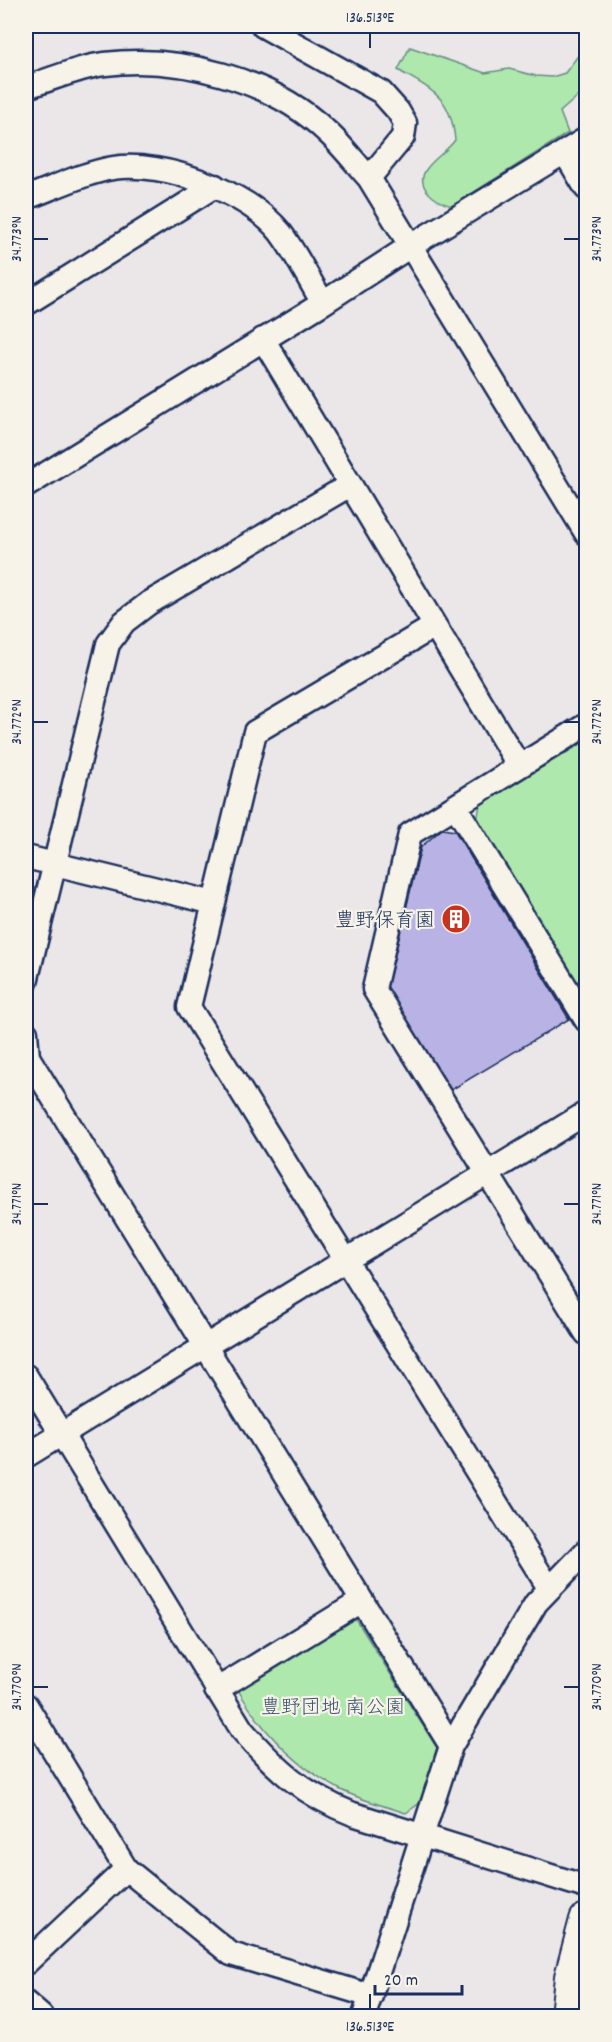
<svg xmlns="http://www.w3.org/2000/svg" width="612" height="2042" viewBox="0 0 612 2042" font-family="Dekko,'Klee One',sans-serif">
<rect width="100%" height="100%" fill="#ebe6e7"/>
<filter id="ink" filterUnits="userSpaceOnUse"><feTurbulence type="fractalNoise" baseFrequency=".0167" numOctaves="2"/><feDisplacementMap in="SourceGraphic" scale="12" xChannelSelector="R" yChannelSelector="G"/><feConvolveMatrix kernelMatrix="1 2 1 2 8 2 1 2 1" color-interpolation-filters="sRGB"/></filter>
<g filter="url(#ink)">
<!-- green -->
<path fill="#afe8ac" stroke="#658c85" stroke-width="1.5" d="M586,45V89L560,112L568,133L452,206C436,202 412,186 428,167C436,157 447,151 455,140C451,96 433,91 398,70L410,47L485,73L509,69L536,76L552,77L565,73Z
M586,741V997L477,822L480,804Z
M354,1616L437,1748L421,1802L406,1813C385,1806 361,1800 341,1790C295,1766 262,1732 237,1688Z"/>
<!-- building -->
<path fill="#b9b3e5" stroke="#1b2f5e" stroke-width="1.5" d="M442,829L455,831L569,1019L451,1090L386,991L421,847Z"/>
<g fill="none" stroke-linecap="round" stroke-linejoin="round">
<!-- street casing -->
<g stroke="#1b2f5e" stroke-width="27">
<path id="street" d="M263,26L381,92L398,111L405,123L403,137L369,178
M26,87C51,80 78,67 105,64C179,55 271,79 326,131C342,145 355,163 369,178L586,533
M565,153L586,188
M26,198C53,188 84,173 113,168C163,160 248,192 280,232C296,253 309,280 323,303
M26,304L215,186
M263,339L519,766
M26,486L323,303L412,245L586,139
M433,627L255,732L189,1007L549,1588
M586,725L410,834L374,989L586,1333
M456,807L586,1020
M26,857L214,903
M26,982L108,644L124,622L149,603L350,485
M26,1033L28,1057L451,1746
M26,1376L242,1730C276,1769 304,1795 353,1814L586,1887
M26,1456L586,1113
M216,1690L360,1602
M26,1705L126,1869L231,1954L371,1996
M26,1963L126,1869
M26,2003L41,2016
M364,2016L451,1746L536,1603L586,1551"/>
</g>
<!-- secondary casing -->
<g stroke="#1b2f5e" stroke-width="36">
<path id="secondary" d="M567,2016L571,1977L586,1920"/>
</g>
<!-- street -->
<use href="#street" stroke="#f7f3e8" stroke-width="22"/>
<!-- secondary -->
<use href="#secondary" stroke="#f7f3e8" stroke-width="32"/>
</g>
</g>
<!-- ticks -->
<path fill="none" stroke="#1b2f5e" stroke-width="2" d="M370,33V48M33,239H48M564,239H579M33,722H48M564,722H579M33,1204H48M564,1204H579M33,1687H48M564,1687H579M370,1994V2009"/>
<!-- icons -->
<defs>
<g id="building-disc" transform="scale(1.5)"><circle r="9.5" fill="#c8321e" stroke="#f7f3e8"/><path d="M-4-6H4V6H1V3H-1V6H-4ZM-2.5-4.3h1.7v1.8h-1.7ZM.8-4.3h1.7v1.8H.8ZM-2.5-1h1.7V.8h-1.7ZM.8-1h1.7V.8H.8Z" fill="#fff"/></g>
</defs>
<g fill-rule="evenodd">
<use href="#building-disc" x="456" y="919"/>
</g>
<g text-anchor="middle" stroke-width="4.5" stroke-linejoin="round" paint-order="stroke">
<!-- poi labels -->
<g font-size="20" fill="#1b2f5e" stroke="#f7f3e8" text-anchor="end">
<text x="435" y="926">豊野保育園</text>
</g>
<!-- park labels -->
<g font-size="20" fill="#39546e" stroke="#f7f3e8">
<text x="333" y="1713">豊野団地 南公園</text>
</g>
</g>
<!-- margin -->
<rect width="612" height="2042" fill="none" stroke="#f7f3e8" stroke-width="66"/>
<!-- scale -->
<path d="M375 1985v9h87v-9" fill="none" stroke="#1b2f5e" stroke-width="3"/>
<text x="384" y="1985" font-size="18" fill="#1b2f5e" stroke="#f7f3e8" stroke-width="4.5" paint-order="stroke">20 m</text>
<rect x="33" y="33" width="546" height="1976" fill="none" stroke="#1b2f5e" stroke-width="2"/>
<g font-size="15" text-anchor="middle" fill="#1b2f5e">
<text x="370" y="22">136.513°E</text>
<text transform="translate(16 239) rotate(-90)" y="5">34.773°N</text>
<text transform="translate(596 239) rotate(-90)" y="5">34.773°N</text>
<text transform="translate(16 722) rotate(-90)" y="5">34.772°N</text>
<text transform="translate(596 722) rotate(-90)" y="5">34.772°N</text>
<text transform="translate(16 1204) rotate(-90)" y="5">34.771°N</text>
<text transform="translate(596 1204) rotate(-90)" y="5">34.771°N</text>
<text transform="translate(16 1687) rotate(-90)" y="5">34.770°N</text>
<text transform="translate(596 1687) rotate(-90)" y="5">34.770°N</text>
<text x="370" y="2031">136.513°E</text>
</g>
</svg>
